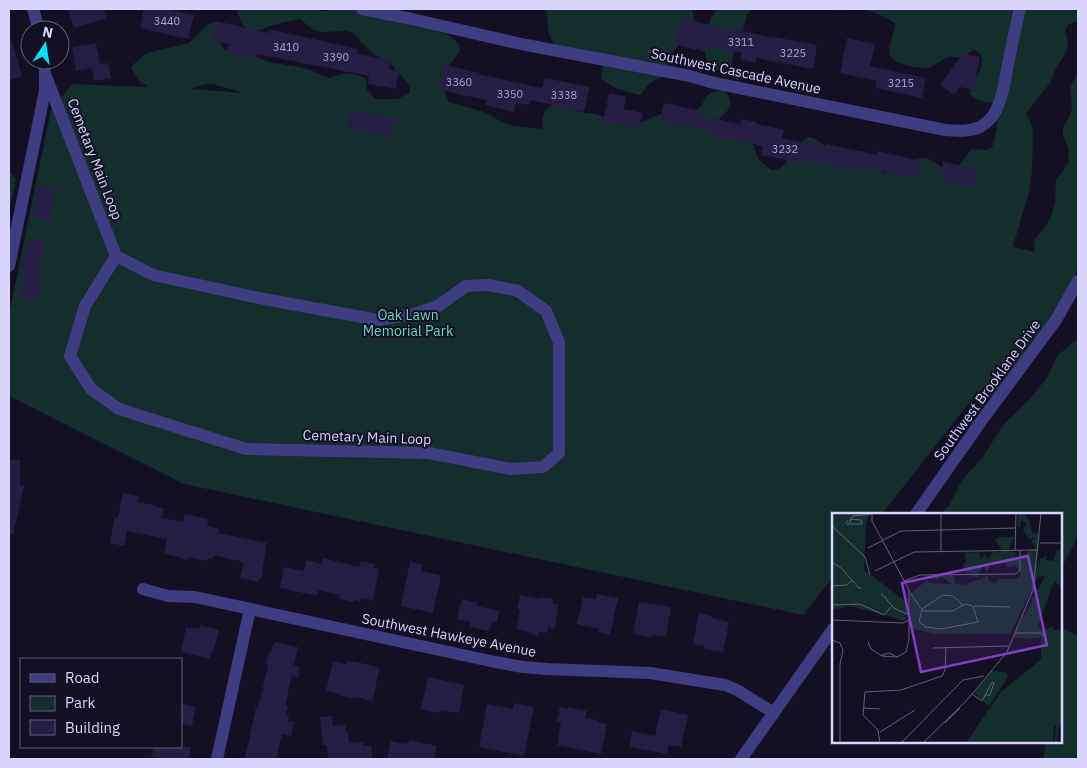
<svg xmlns="http://www.w3.org/2000/svg" width="1087" height="768" viewBox="0 0 1087 768" font-family="'IBM Plex Sans',sans-serif">
<rect width="100%" height="100%" fill="#131024"/>
<!-- green -->
<path fill="#132e2d" fill-rule="evenodd" d="M237,9H317L320,11H328L334,9H359L416,24L447,34L459,44L460,51L447,68L443,89L449,102L484,112L504,123L513,126L542,129C543,125 542,118 544,114C550,96 569,109 580,112C586,114 593,113 599,115C609,118 617,126 628,125C641,125 651,116 664,114C674,112 685,114 695,111C708,106 699,90 724,91C737,103 729,110 718,120L749,140L754,146L758,159L771,170C785,170 787,159 794,149C798,144 803,141 807,137C822,138 826,152 838,154C846,155 855,152 862,151L883,173C890,172 898,171 904,168C909,166 913,160 918,159C928,155 937,164 944,169L958,167L971,149L985,150L992,148C996,136 1000,115 996,103C986,102 977,102 970,94C972,77 987,70 980,53L974,50C970,52 965,57 960,57C957,58 952,56 949,57C943,58 937,64 931,67C924,70 896,65 891,57C885,47 896,34 895,23C885,17 872,10 860,9C851,9 841,12 832,9H1078V21L1069,24L1065,29L1068,43L1067,51L1055,70L1050,83L1026,113L1032,126L1033,133L1032,170L1029,192L1013,246V247L1035,252L1034,240L1047,224L1051,217L1055,203L1056,180L1069,162L1068,148L1063,135V128L1070,115L1072,108L1070,87L1077,74L1078,68V262L1074,284L1067,305L993,395L987,398L980,395L977,391L969,403L882,514H833V577L803,615L184,484L9,396V315L51,110L72,84L148,87L138,80L131,67L136,62L147,53L189,43L207,25L214,22L221,27V42L223,49L246,53L269,62L308,69L329,78C343,73 351,72 365,78L367,90L375,99H397L410,93V86L391,64L373,54L353,33L346,31L324,32L317,31L311,28L300,19L277,24L253,32C241,27 241,22 237,10ZM205,84H212L244,93L190,89Z
M547,9H692L694,20L692,28L674,51L666,71L661,77L650,83L640,95C626,91 611,89 601,78L603,71L602,64L554,45L548,32Z
M718,9H751L747,15L741,37L734,52L731,67L726,73C704,69 702,52 707,33C708,29 709,23 711,18C713,15 716,12 718,9Z
M9,171L16,179L9,213Z
M1078,339V529L1074,545L1061,568V514H941L948,507L963,479L983,457L1003,425L1029,400L1038,389L1047,377L1058,355Z
M1061,627L1078,636V759H1043L1046,742H1061Z"/>
<!-- building -->
<path fill="#251d44" d="M68,9H103L106,18L74,28Z
M144,9H165L194,15L188,39L140,28Z
M681,18L725,29L726,27L774,38V37L817,45L813,69L756,58V63L740,59L742,53L708,46L706,52L674,44Z
M216,21L268,33L269,29L358,49L357,54L390,60L389,69L399,71L396,89L368,84L369,76L257,54L256,59L227,52L229,44L212,41Z
M847,38L875,44L870,66L926,78L922,98L875,88L877,81L840,73Z
M11,39L22,76L9,80V40Z
M96,43L100,64L108,63L111,78L94,81L92,68L76,71L72,47Z
M963,54L980,57L974,90L960,87L954,95L940,85Z
M444,65L480,73L479,74L542,88L545,78L590,87L584,112L530,100L529,105L516,103L514,112L485,105L486,100L439,90Z
M609,93L626,97L624,109L643,113L639,128L603,121Z
M664,103L701,111L700,116L740,124L741,119L757,122L756,124L784,130L782,138L825,147L826,144L877,155L878,151L920,161L916,179L861,167V171L805,159L804,164L761,155L763,146L713,136L714,132L660,121Z
M350,110L395,118L392,137L347,129Z
M943,162L979,169L975,188L940,180Z
M38,186L56,190L49,221L32,217Z
M28,239L45,242L37,277L42,278L37,301L19,297L25,267L22,266Z
M9,460H20V485L24,486L13,535L9,534Z
M123,493L139,496L138,502L157,506V507L164,508L162,518L183,522L185,514L208,519L207,526L219,529L218,533L267,543L261,579L259,578L258,582L240,578L244,562L213,555V559L208,558L207,561L188,557L187,560L164,553L167,539L127,531L124,546L110,543L115,517H118Z
M323,558L359,567L361,561L374,564L373,568L379,569L373,601L361,598V601L354,600V602L339,599L340,595L318,590L317,596L280,588L284,567L304,571L306,560L322,564Z
M410,562L422,564L421,571L441,575L433,613L401,606Z
M597,594L618,598L610,635L598,632L599,629L577,624L583,597L596,599Z
M520,595L541,599V597L553,599V604L558,605L555,628L548,627L547,633L539,632V636L530,634L529,632L516,629L520,609H517Z
M462,599L477,603V606L499,611L497,622L492,621L489,631L469,627L470,622L457,619Z
M639,602L671,607L666,637L653,635L652,638L633,634Z
M699,613L712,616V618L729,622L723,652L704,649L705,646L693,644Z
M200,625L219,630L213,653L211,652L210,659L181,652L186,627L199,629Z
M275,642L298,647L294,665L300,667L298,678L292,676L285,705L288,706L286,714L289,715L288,721L294,722L291,736L282,734L276,759H245L256,707L258,708L259,700H260L268,665L266,664L269,651L271,652L273,645L274,646Z
M333,661L346,664L347,661L353,662V661L380,668L372,701L356,697V699L340,696L341,694L326,691Z
M428,677L464,685L459,713L441,710V713L421,709Z
M514,703L534,707L524,756L479,747L487,704L513,709Z
M181,704L196,707L192,726L181,724Z
M560,707L568,709V707L587,711L585,718L597,720V722L607,724L601,754L557,745L561,723L556,722Z
M661,709L688,715L681,747L669,745L667,754L629,747L632,731L655,736Z
M332,716L333,726L345,725L346,733H348L349,743L363,742V746L371,745L372,759H328L327,745H323L320,717Z
M409,740L437,746L434,759H396L387,758L391,741L405,744V742L409,743Z
M154,747H191L188,759H165L151,756Z"/>
<g fill="none" stroke-linecap="round" stroke-linejoin="round">
<!-- minor -->
<path stroke="#3f3d81" stroke-width="12" d="M33,9L39,30
M362,9L412,19L521,44L690,76L710,82L945,130C957,131 969,132 980,127C989,122 996,113 999,103C1003,93 1005,81 1007,70C1011,49 1015,29 1020,9
M45,74L116,256L153,275L264,299L378,320L414,314L438,306L466,286L489,285L518,291L546,311L559,342V453L543,467L511,469L429,453L246,449L119,409L91,389L70,356L85,306L116,256
M9,266L45,91V74L44,60
M143,589L168,596L195,597L495,662L523,667L547,669L650,673L725,685L737,690L774,713
M217,759L250,609"/>
<!-- tertiary -->
<path stroke="#3f3d81" stroke-width="12" d="M916,514L982,420L1056,320L1078,281
M741,759L833,629"/>
</g>
<g text-anchor="middle" stroke-width="4" stroke-linejoin="round" paint-order="stroke">
<!-- number labels -->
<g font-size="11" fill="#aca7cf">
<text x="167" y="25">3440</text>
<text x="741" y="46">3311</text>
<text x="286" y="51">3410</text>
<text x="793" y="57">3225</text>
<text x="336" y="61">3390</text>
<text x="459" y="86">3360</text>
<text x="901" y="87">3215</text>
<text x="510" y="98">3350</text>
<text x="564" y="99">3338</text>
<text x="785" y="153">3232</text>
</g>
<!-- street labels -->
<g font-size="14" fill="#d9d5fd" stroke="#131024">
<text transform="translate(736 71) rotate(12)" y="5">Southwest Cascade Avenue</text>
<text transform="translate(95 159) rotate(69)" y="5">Cemetary Main Loop</text>
<text transform="translate(987 390) rotate(-54)" y="5">Southwest Brooklane Drive</text>
<text transform="translate(367 437) rotate(2)" y="5">Cemetary Main Loop</text>
<text transform="translate(449 635) rotate(11)" y="5">Southwest Hawkeye Avenue</text>
</g>
<!-- park labels -->
<g font-size="14" fill="#63dabd" stroke="#131024">
<text x="408" y="320">Oak Lawn<tspan x="408" dy="16">Memorial Park</tspan></text>
</g>
</g>
<!-- overview -->
<g transform="translate(832 513)">
<rect width="230" height="230" fill="#131024"/>
<path d="M0,0H38L34,10L32,57L76,90L74,108L18,93L0,97ZM186,1H192L197,7L200,20L208,21L205,53L208,46L215,42L214,47L221,48L225,38L230,36V74L223,69L220,73L206,114L211,117L221,114L222,117H230V213L227,214L225,230H222L224,214L222,212L221,230H134L168,180L209,146V124L195,126L181,124L213,63L206,64L178,121H103L79,115L78,81L95,67L97,70L120,71L111,65L99,67V62L122,63L124,71L132,72L156,63V67L163,71L167,66H184L189,62L184,52L176,55L173,50L158,51L155,60L151,51L146,65L134,60L131,52L134,49L133,40L147,39L149,47L153,40L156,46L161,38L167,40L170,37L163,27L166,24H182L176,38L185,40L181,46L204,35L199,28L205,25L197,26L191,17L195,10L189,8L188,15L185,12ZM160,157L175,160L176,164L157,193L142,180Z" fill="#132e2d"/>
<path fill="none" stroke="#625f7b" stroke-width="1" d="M16,7L14,10L16,12L21,3L40,1M18,11H30L29,7L18,6M0,13L33,44L38,62M208,30H230M36,35L69,18L184,15M183,38L184,0M109,39V0M0,49L9,55L28,76V74M43,58L82,39L206,37M72,68L88,62L184,61L188,57V38M1,73L14,72L20,68M77,78L90,97L94,98H121L133,91L141,93L146,109L109,116L94,114L87,109L90,97M49,80L62,95L77,102M0,92L28,91L52,102L60,93M142,93L178,94M90,96L111,82L121,83L131,92M0,107L71,110L77,107M183,120H209L212,123M0,127L8,130L11,137L8,151V230M36,129L39,136L50,143L65,144L74,139L77,126V77L40,8V1M101,135L177,133M50,142L57,140L65,144M140,181L150,188L160,169L162,170L158,182H154M31,195L48,196M113,210L128,195M48,219L83,197M48,230L46,217L31,202L33,179L69,177L110,163L113,157L114,134M69,230L131,167L152,163M91,230L135,187L175,139L201,77L209,0"/>
<path fill="#843dc5" fill-opacity="0.15" stroke="#843dc5" stroke-width="2.5" d="M196,43L215,132L89,159L70,70Z"/>
<rect width="230" height="230" fill="none" stroke="#d9d5fd" stroke-width="2.5"/>
</g>
<!-- border -->
<rect width="1087" height="768" fill="none" stroke="#d9d5fd" stroke-width="20"/>
<!-- legend -->
<rect x="20" y="658" width="162" height="90" fill="#131024" stroke="#625f7b"/>
<rect x="30" y="674" width="25" height="8" fill="#3f3d81" stroke="#625f7b"/>
<text x="65" y="683" font-size="15" fill="#d9d5fd">Road</text>
<rect x="30" y="696" width="25" height="15" fill="#132e2d" stroke="#625f7b"/>
<text x="65" y="708" font-size="15" fill="#d9d5fd">Park</text>
<rect x="30" y="720" width="25" height="15" fill="#251d44" stroke="#625f7b"/>
<text x="65" y="733" font-size="15" fill="#d9d5fd">Building</text>
<!-- north arrow -->
<g transform="translate(45 45) rotate(12)"><circle r="24" fill="#131024" stroke="#625f7b"/>
<path d="M0-4L9 19L0 12L-9 19Z" fill="#0bdbf3"/>
<text y="-8" font-size="14" font-weight="bold" text-anchor="middle" fill="#d9d5fd">N</text>
</g>
</svg>
